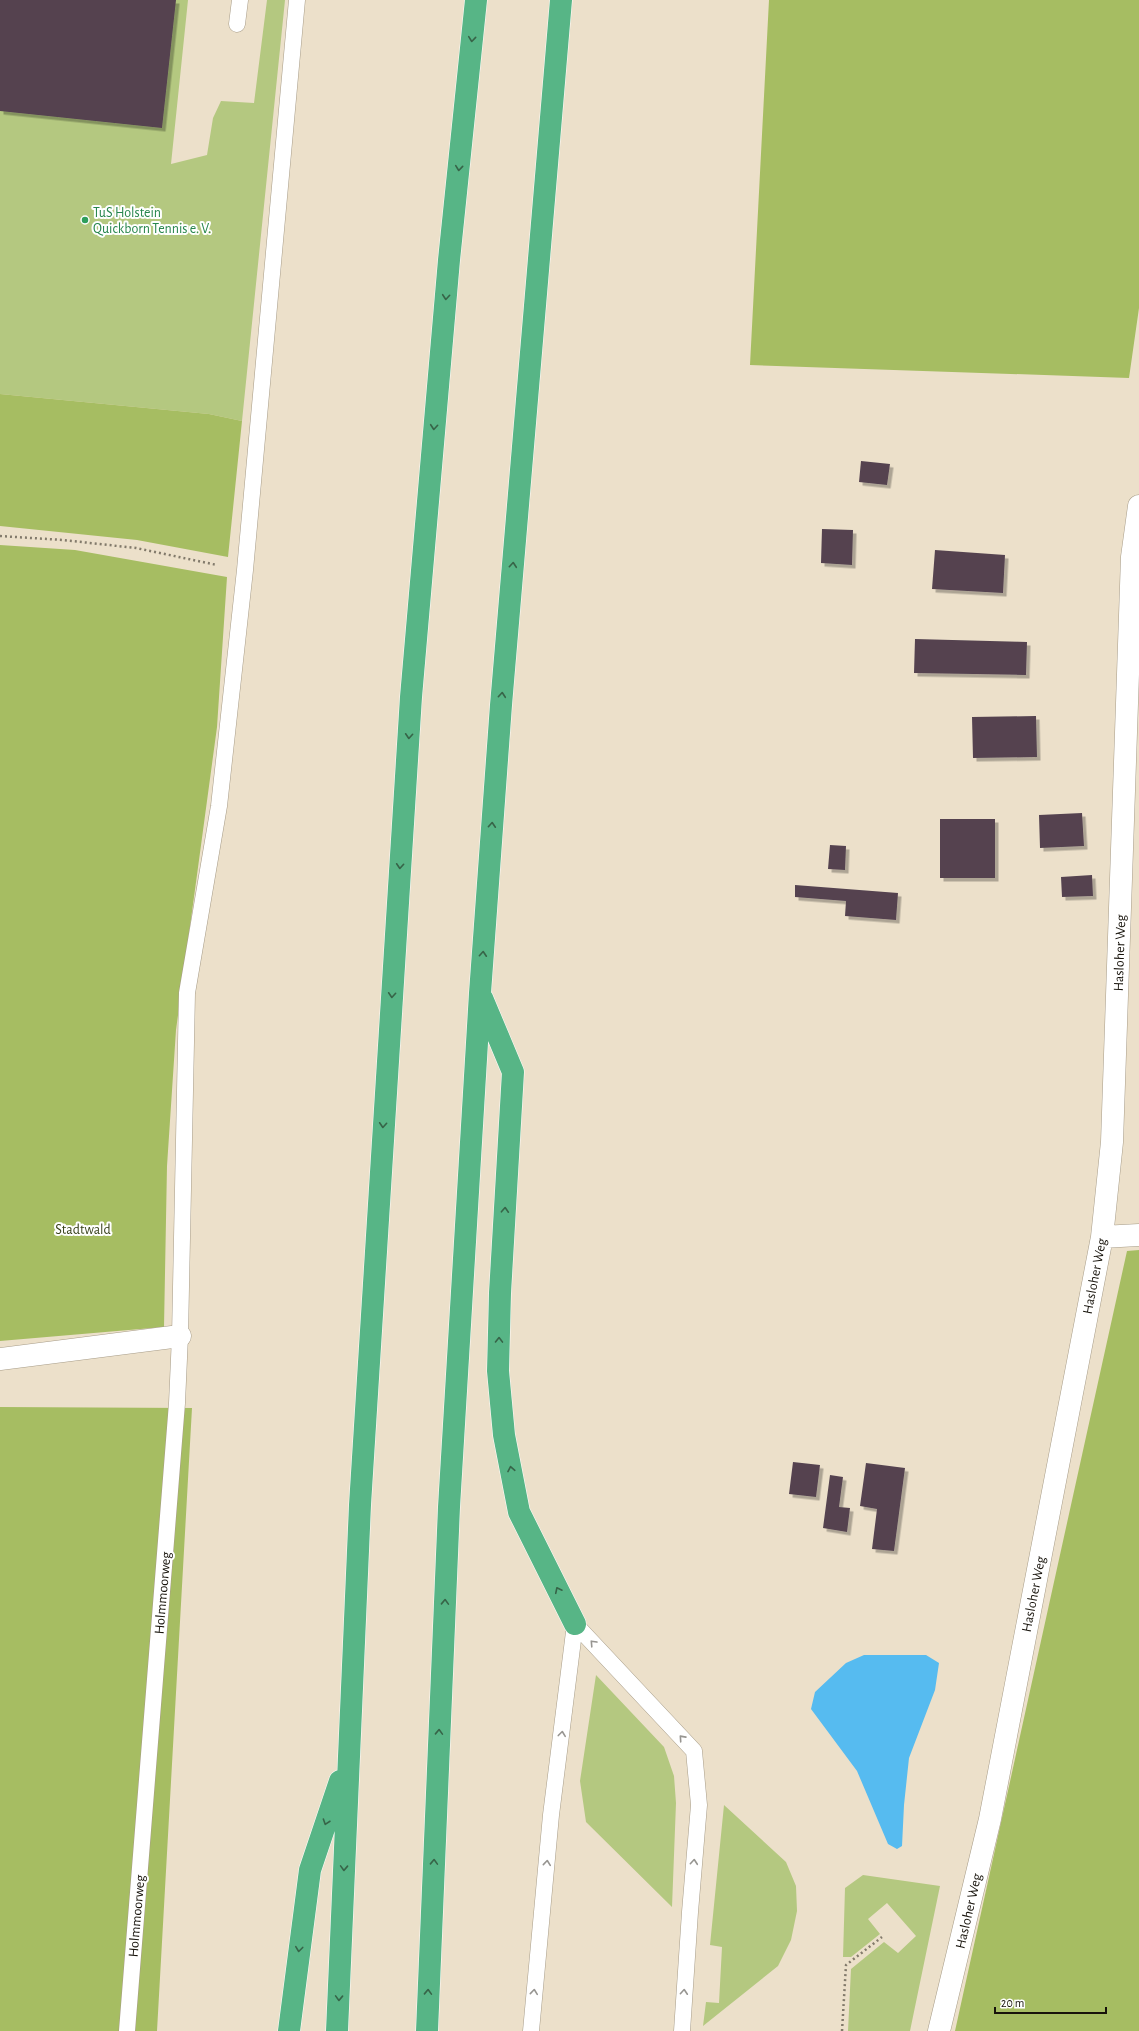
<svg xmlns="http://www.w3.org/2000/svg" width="1139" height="2031" viewBox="0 0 1139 2031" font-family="'Alegreya Sans',sans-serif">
<defs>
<filter id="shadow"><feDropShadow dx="3.5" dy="3.5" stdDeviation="0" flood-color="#0004"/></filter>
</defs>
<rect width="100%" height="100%" fill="#ece0ca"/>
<!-- green -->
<path fill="#b4c880" d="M0,0H188L171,164L207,155L213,118L221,101L254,103L267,0H285L242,421L209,414L0,394Z
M596,1675L664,1747L674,1776L676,1803L672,1907L586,1822L580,1781Z
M724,1805L786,1862L796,1886L797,1911L791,1940L778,1966L703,2026L706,2002L719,2003L722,1947L710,1945Z
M863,1875L940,1886L910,2031H848L851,1969L884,1942L898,1953L916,1936L887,1903L868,1919L880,1934L851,1957H843L845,1888Z"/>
<!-- forest -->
<path fill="#a6bd62" d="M769,0H1139V308L1129,378L750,365Z
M0,394L209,414L242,421L228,557L137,540L0,526Z
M0,545L75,550L227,577L217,727L176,1030L167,1166L164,1327L0,1341Z
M1139,1250V2031H955L1127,1251Z
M0,1407L192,1408L157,2031H0Z"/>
<!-- water -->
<path fill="#56bbf0" d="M864,1655H926L939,1663L935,1690L909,1758L904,1805L902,1846L897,1849L888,1844L857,1771L811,1709L815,1692L846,1663Z"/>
<!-- building -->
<path fill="#544350" filter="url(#shadow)" d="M0,0H176L162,128L0,111Z
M861,461L890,464L887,485L859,482Z
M822,529L853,530L852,565L821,563Z
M935,550L1005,555L1003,593L932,589Z
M915,639L1027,642L1026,675L914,673Z
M1036,716L1037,757L973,758L972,717Z
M1082,813L1084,846L1040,848L1039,815Z
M940,819H995V878H940Z
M830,845L846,846L845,870L828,869Z
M1092,875L1093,896L1062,897L1061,877Z
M795,885L898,893L896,920L845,916L846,901L795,897Z
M793,1462L820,1465L816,1497L789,1494Z
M866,1463L905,1468L894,1551L872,1549L877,1509L860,1506Z
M830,1475L843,1477L839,1507L850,1508L847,1532L823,1528Z"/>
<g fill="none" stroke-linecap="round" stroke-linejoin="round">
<!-- lane casing -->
<g stroke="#a79c88" stroke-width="17">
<path id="lane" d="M237,24L240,0
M575,1624L694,1751L699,1805L690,1912L682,2031
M127,2031L177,1403L180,1336L187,993L219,806L245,570L297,0
M531,2031L551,1815L575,1624"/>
</g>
<!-- street casing -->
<g stroke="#a79c88" stroke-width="23">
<path id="street" d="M1102,1237L1139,1235
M0,1359L180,1336
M939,2031L990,1819L1102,1237L1112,1142L1132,557L1139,506"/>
</g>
<!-- highway casing -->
<g stroke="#fff" stroke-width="23">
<path id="highway" d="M482,998L513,1072L500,1293L498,1371L504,1435L519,1512L575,1624
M289,2031L310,1870L340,1781
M337,2031L360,1505L411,697L449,260L476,0
M427,2031L449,1507L480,993L501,705L561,0"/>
</g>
<!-- path -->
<path stroke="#827a6b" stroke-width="2.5" stroke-dasharray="2 3" stroke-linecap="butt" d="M0,536L63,540L136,548L217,565
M842,2031L846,1965L882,1937"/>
<!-- lane -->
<use href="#lane" stroke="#fff" stroke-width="16"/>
<!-- street -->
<use href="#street" stroke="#fff" stroke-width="22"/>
<!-- highway -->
<use href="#highway" stroke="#57b586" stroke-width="22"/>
</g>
<!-- one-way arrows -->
<defs><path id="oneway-chevron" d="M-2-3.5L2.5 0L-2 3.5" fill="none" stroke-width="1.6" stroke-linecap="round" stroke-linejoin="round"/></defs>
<g stroke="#376448">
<use href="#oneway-chevron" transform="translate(472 39) rotate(96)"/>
<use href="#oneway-chevron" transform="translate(459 168) rotate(96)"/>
<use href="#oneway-chevron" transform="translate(446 297) rotate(95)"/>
<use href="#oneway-chevron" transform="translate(434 427) rotate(95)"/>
<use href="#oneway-chevron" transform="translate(513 565) rotate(-85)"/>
<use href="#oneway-chevron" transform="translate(502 695) rotate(-85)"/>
<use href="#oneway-chevron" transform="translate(409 736) rotate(94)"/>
<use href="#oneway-chevron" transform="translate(492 825) rotate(-86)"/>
<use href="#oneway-chevron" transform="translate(400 866) rotate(94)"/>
<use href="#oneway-chevron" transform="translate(483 954) rotate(-86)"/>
<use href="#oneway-chevron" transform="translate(392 995) rotate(94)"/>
<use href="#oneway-chevron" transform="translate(383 1125) rotate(94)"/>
<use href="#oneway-chevron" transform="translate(505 1210) rotate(-87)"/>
<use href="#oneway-chevron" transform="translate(499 1340) rotate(-89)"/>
<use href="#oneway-chevron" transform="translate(511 1469) rotate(-101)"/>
<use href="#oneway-chevron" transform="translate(558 1590) rotate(-116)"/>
<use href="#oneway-chevron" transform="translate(445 1602) rotate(-88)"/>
<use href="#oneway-chevron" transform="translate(439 1732) rotate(-88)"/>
<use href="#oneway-chevron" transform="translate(326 1822) rotate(109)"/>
<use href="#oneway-chevron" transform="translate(434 1862) rotate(-88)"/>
<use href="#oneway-chevron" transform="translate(344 1868) rotate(92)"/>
<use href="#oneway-chevron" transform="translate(299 1949) rotate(97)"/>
<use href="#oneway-chevron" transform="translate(428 1992) rotate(-88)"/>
<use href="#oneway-chevron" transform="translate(339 1998) rotate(92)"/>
</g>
<g stroke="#979591">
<use href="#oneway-chevron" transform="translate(593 1643) rotate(-133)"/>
<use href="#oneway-chevron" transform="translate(562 1734) rotate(-83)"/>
<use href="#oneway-chevron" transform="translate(682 1738) rotate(-132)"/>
<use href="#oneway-chevron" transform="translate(694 1862) rotate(-85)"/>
<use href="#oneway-chevron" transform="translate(547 1863) rotate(-84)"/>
<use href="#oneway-chevron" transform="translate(534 1992) rotate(-84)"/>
<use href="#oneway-chevron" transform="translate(684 1992) rotate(-86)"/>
</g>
<!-- markers -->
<circle fill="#2e9e5b" stroke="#fff" stroke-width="1.5" cx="85" cy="220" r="4"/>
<g text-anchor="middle" stroke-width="4" stroke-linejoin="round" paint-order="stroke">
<!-- leisure labels -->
<g font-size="14" fill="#27864d" stroke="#fff" text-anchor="start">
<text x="93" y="217">TuS Holstein<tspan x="93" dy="16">Quickborn Tennis e. V.</tspan></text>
</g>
<!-- street labels -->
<g font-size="14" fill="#17130b" stroke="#fff">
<text transform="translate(1119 953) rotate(-88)" y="5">Hasloher Weg</text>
<text transform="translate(1094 1276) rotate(-79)" y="5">Hasloher Weg</text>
<text transform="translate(162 1593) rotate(-85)" y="5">Holmmoorweg</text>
<text transform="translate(1033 1594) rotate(-79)" y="5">Hasloher Weg</text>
<text transform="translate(968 1911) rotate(-77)" y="5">Hasloher Weg</text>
<text transform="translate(136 1916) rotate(-85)" y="5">Holmmoorweg</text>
</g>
<!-- park labels -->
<g font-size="14" fill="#37401a" stroke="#fff">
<text x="83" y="1234">Stadtwald</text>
</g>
</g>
<!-- scale -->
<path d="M995 2007v6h111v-6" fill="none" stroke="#17130b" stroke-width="2"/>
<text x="1001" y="2007" font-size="12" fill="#17130b" stroke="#ffffff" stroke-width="3" paint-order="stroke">20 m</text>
</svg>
